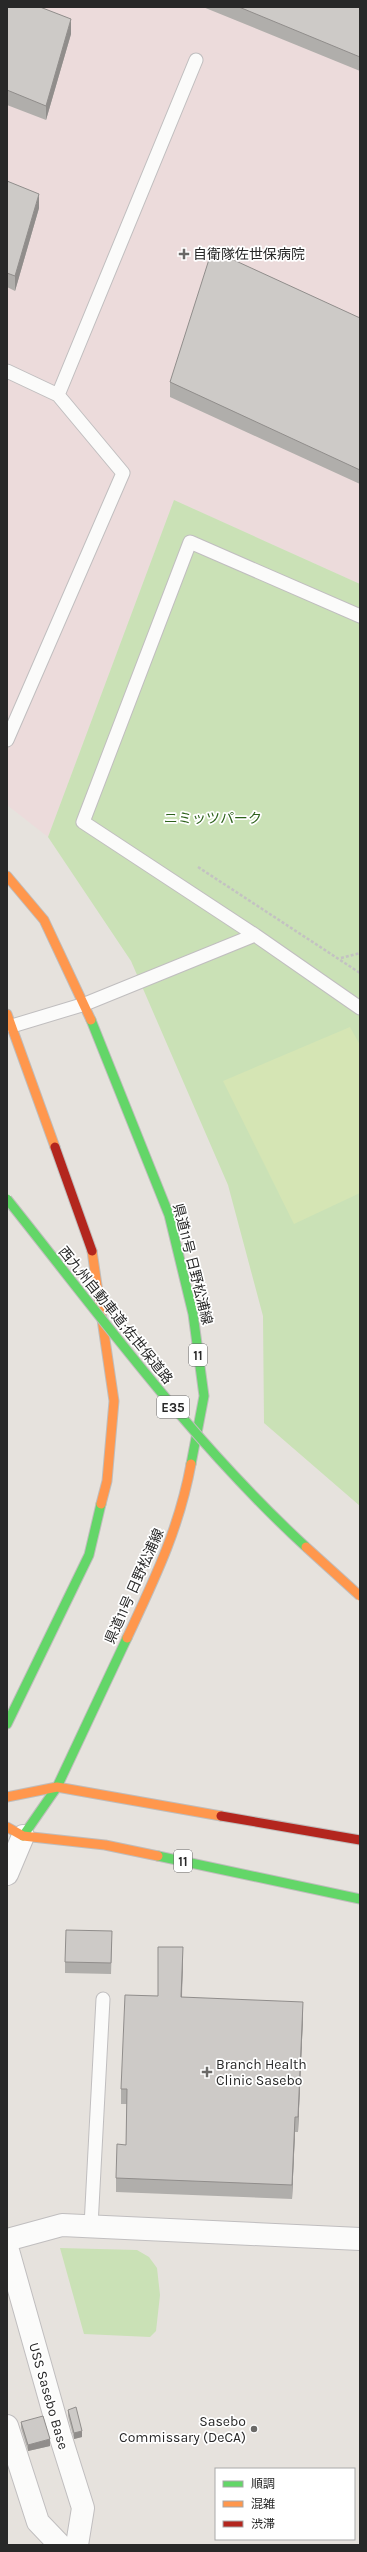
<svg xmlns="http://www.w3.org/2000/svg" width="367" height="2552" viewBox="0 0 367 2552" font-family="Karla,'Noto Sans JP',sans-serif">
<rect width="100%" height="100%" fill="#e6e2dd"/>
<!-- medical -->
<path fill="#ecdbdb" d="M7,7H360V584L174,500L48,837L7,805Z"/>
<!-- green -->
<path fill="#cae1b6" d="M174,500L360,584V1506L264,1423L263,1316L228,1185L131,961L48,837Z
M60,2248L137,2250L149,2257L157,2268L160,2295L156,2331L150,2337L84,2334Z"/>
<!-- pitch -->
<path fill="#d5e5b4" d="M350,1027L360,1045V1193L294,1224L223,1081Z"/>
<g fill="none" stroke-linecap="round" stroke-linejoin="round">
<!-- lane casing -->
<g stroke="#c0bebf" stroke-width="15">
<path id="lane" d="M7,371L58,395L123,473L7,740
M58,395L196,60
M360,616L190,542L83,822L255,935L360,1008
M12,1026L85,1004L255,935
M91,2226L103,1999"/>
</g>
<!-- street casing -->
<g stroke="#c0bebf" stroke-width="24">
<path id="street" d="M7,1874L23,1836
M7,2240L62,2225L360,2239
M7,2247L60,2435L83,2508L77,2545
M7,2426L38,2522L60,2545"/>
</g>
<!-- fast casing -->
<g stroke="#bfbdbc" stroke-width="11">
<path id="fast" d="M91,1020L169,1215L193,1314L204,1396L191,1464
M7,1724L89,1555L101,1504
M23,1836L57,1787L127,1638
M158,1856L360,1899"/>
</g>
<!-- slow casing -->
<g stroke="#bfbdbc" stroke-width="11">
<path id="slow" d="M7,876L44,920L91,1020
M7,1014L55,1147
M92,1251L114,1401L107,1481L101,1504
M127,1638C155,1578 179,1529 191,1464
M7,1797L57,1787L221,1816
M7,1827L23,1836L105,1845L158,1856"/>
</g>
<!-- jam casing -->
<g stroke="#bfbdbc" stroke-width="11">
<path id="jam" d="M55,1147L92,1251
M221,1816L360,1840"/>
</g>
<!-- path -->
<path stroke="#c3c2c2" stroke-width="2.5" stroke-dasharray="3 2" stroke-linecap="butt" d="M198,867L360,973
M341,958L360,953"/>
<!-- lane -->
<use href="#lane" stroke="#fbfbfa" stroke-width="13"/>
<!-- street -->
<use href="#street" stroke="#fbfbfa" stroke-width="22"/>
<!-- fast -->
<use href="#fast" stroke="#63d668" stroke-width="9"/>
<!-- slow -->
<use href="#slow" stroke="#ff974d" stroke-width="9"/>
<!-- jam -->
<use href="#jam" stroke="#b3261e" stroke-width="9"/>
<!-- fast-bridge casing -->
<g stroke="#bfbdbc" stroke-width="11" stroke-linecap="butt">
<path id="fast-bridge" d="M7,1199C102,1318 193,1443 306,1547"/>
</g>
<!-- slow-bridge casing -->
<g stroke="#bfbdbc" stroke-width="11" stroke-linecap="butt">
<path id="slow-bridge" d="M306,1547L360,1596"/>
</g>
<!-- fast-bridge -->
<use href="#fast-bridge" stroke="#63d668" stroke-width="9"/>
<!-- slow-bridge -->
<use href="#slow-bridge" stroke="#ff974d" stroke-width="9"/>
</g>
<!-- wall -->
<path fill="#b0aeab" d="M7,7L71,34L46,120L7,105Z
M203,7H360V71Z
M7,181L39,208L15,291L7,287Z
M360,318V484L170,397V382Z
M112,1942L111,1974L65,1973V1962Z
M183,1962L182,1997L303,2017L298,2132H295L292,2199L116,2192V2178L126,2145L127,2104H121V2089L158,1996Z
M68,2410L82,2437L74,2439L68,2416Z
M21,2422L50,2446L28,2451L21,2428Z"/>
<!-- shaded-wall -->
<path fill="#908d8b" d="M71,19V34L46,120V106Z
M39,194V208L15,291V276Z
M183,1947V1962L181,2012V1997Z
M303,2002V2017L298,2132V2117Z
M295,2117V2132L292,2199V2185Z
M82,2431V2437L74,2439V2433Z
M50,2439V2446L28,2451V2445Z"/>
<!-- building -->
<path fill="#cdcac7" stroke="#908d8b" d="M7,7H40L71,19L46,106L7,90Z
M239,7H360V57Z
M7,181L39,194L15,276L7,273Z
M212,250L360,318V470L170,382Z
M66,1930L112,1931L111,1963L65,1962Z
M158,1947H183L181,1997L303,2002L298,2117H295L292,2185L116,2178L117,2144L126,2145L127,2089H121L125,1995L158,1996Z
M76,2407L82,2431L74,2433L68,2410Z
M43,2416L50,2439L28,2445L21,2422Z"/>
<!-- markers -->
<g fill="#6a6967" stroke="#fff" stroke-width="1.5">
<path d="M182 248h4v4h4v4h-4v4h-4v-4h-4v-4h4z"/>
<path d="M205 2066h4v4h4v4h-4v4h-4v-4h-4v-4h4z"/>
<circle cx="254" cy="2429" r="4"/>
</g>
<g text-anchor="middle" stroke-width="3.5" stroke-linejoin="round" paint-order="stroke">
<!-- shield labels -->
<g fill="#fff" stroke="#686868" stroke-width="1">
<rect x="189" y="1344" width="18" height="22" rx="3"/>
<rect x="157" y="1396" width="32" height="22" rx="3"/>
<rect x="174" y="1850" width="18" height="22" rx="3"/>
</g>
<g font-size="13" font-weight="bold" fill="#282828">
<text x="198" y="1360">11</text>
<text x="173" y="1412">E35</text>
<text x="183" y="1866">11</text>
</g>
<!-- poi labels -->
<g font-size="14" fill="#282828" stroke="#fff" text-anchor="start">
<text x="193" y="259">自衛隊佐世保病院</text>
<text x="216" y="2069">Branch Health<tspan x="216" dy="16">Clinic Sasebo</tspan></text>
<text x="246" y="2426" text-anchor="end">Sasebo<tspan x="246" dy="16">Commissary (DeCA)</tspan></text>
</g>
<!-- park labels -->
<g font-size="14" fill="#2d611b" stroke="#fff">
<text x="213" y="823">ニミッツパーク</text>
</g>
<!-- street labels -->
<g font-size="14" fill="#282828" stroke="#fff">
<text transform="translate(193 1264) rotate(76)" y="5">県道11号 日野松浦線</text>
<text transform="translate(116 1315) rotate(51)" y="5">西九州自動車道;佐世保道路</text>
<text transform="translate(134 1586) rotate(-66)" y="5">県道11号 日野松浦線</text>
<text transform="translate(49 2396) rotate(74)" y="5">USS Sasebo Base</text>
</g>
</g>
<!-- border -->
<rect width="367" height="2552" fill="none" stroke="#282828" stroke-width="16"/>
<!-- legend -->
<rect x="215" y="2468" width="140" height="72" fill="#ffffff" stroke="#a9a9a9"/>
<rect x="223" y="2481" width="20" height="6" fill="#63d668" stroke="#a9a9a9"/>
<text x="251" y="2488" font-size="12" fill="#282828">順調</text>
<rect x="223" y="2501" width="20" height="6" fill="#ff974d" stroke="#a9a9a9"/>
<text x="251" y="2508" font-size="12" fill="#282828">混雑</text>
<rect x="223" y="2521" width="20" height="6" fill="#b3261e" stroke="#a9a9a9"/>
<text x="251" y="2528" font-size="12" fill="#282828">渋滞</text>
</svg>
